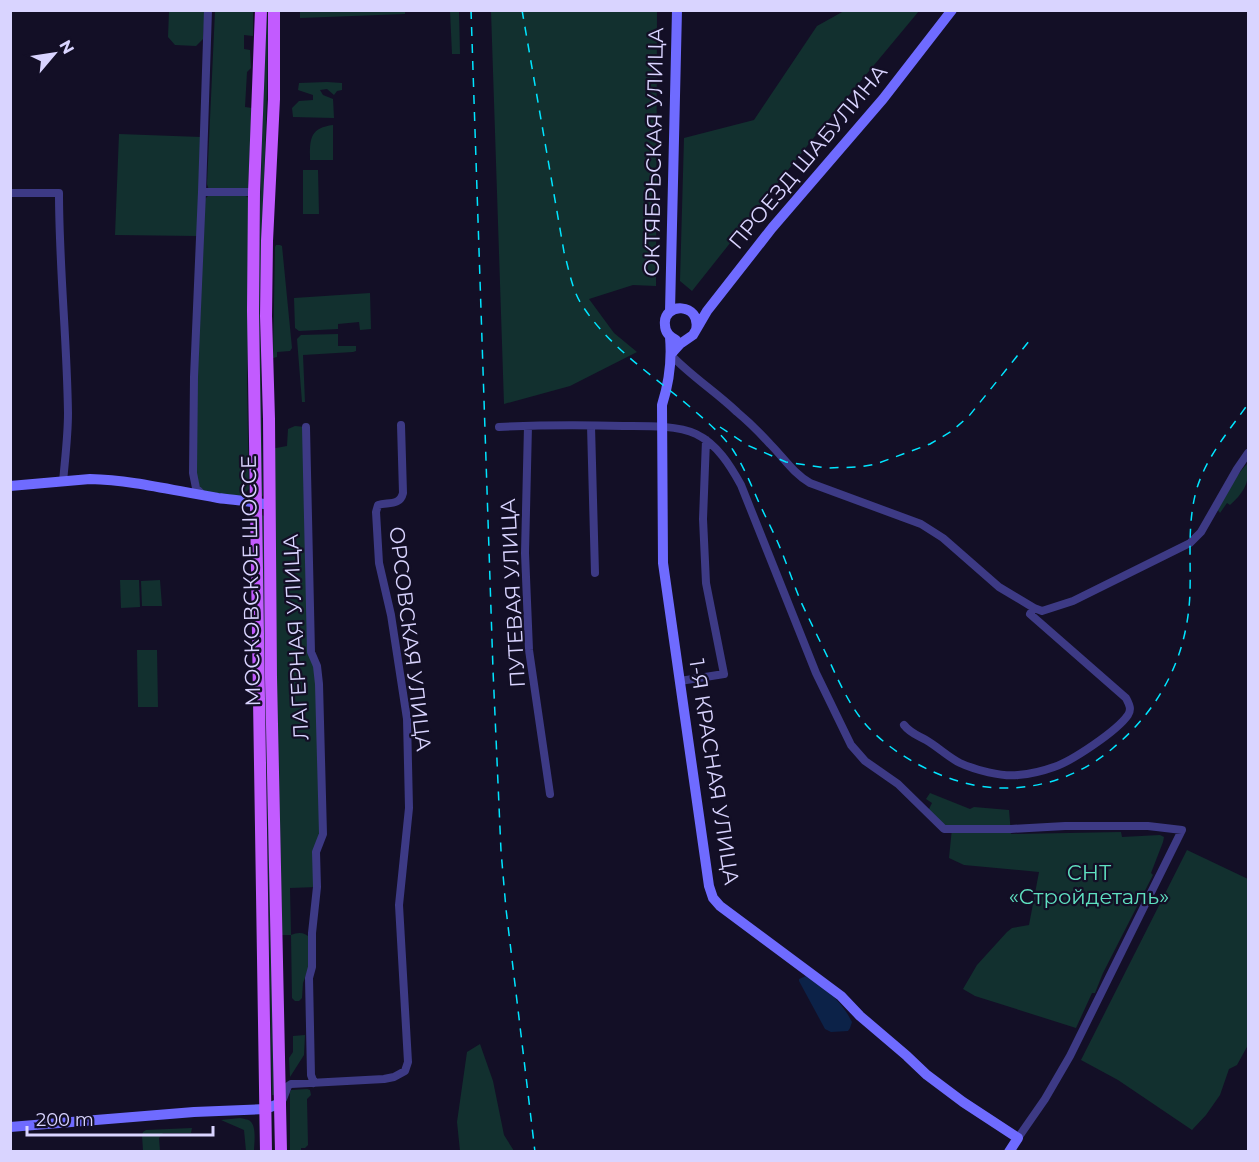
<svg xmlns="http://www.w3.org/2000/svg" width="1259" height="1162" viewBox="0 0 1259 1162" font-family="Montserrat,sans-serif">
<rect width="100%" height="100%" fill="#130f26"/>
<!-- green -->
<path fill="#12302f" d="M267,10L268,31L267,91L260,311L263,496H262L257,310L266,11Z
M169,11H205L203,39L196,46L175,45L168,37Z
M215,11H253V36L244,35V49L250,50L251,68L247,72L245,107L252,108L248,188L243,190H209L207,184Z
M300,11L405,10V14L300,18Z
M450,11H459L460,54H452Z
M491,11H657L656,286L633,285L589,299L614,333L637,352L570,386L504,404Z
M844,11H919L815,136L692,291L680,281L684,138L754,120L817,26Z
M327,82L342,83V90L337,91L334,95L327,89L320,90L323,95L333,99L334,118L293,117L292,108L299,101L313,100V95L298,90L299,83Z
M333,125V160H310C310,140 309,128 333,125Z
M119,134L201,137L198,236L115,235Z
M303,170H318L319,214H303Z
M214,195H244L251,199L247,383L249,489L242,496L206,493L200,489L196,473V414L204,200L208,196Z
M276,245H280L282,246L292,348L290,351L277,352V357L273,358L275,247Z
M370,293L371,329L360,330L359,322L338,324V329L299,331L295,328L294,298Z
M338,334V346H356V351L353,352L303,355L305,402H302L297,339L301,335Z
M295,426L306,427L311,651L317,666L323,834L319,844L317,887L290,888L291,935C298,932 305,932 310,938V964L303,983L302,998L299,1001H295L292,998L291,935H282L270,448H276L287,446L288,429Z
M1248,463C1250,481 1245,492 1230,505L1227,503L1220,513L1217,509C1226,493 1235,476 1248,463Z
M262,515L264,516L274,1095H272Z
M120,580H139L140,607L121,608Z
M160,580L162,606H142L141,581Z
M137,650H157L158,707H138Z
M930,793L970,809L974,807L1009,810L1011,834L1121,832L1122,837L1160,835L1164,837L1163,842L1151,873L1153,875L1103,973L1095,993H1092L1076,1028L975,996L963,989L977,965L1007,932L1012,928L1029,925L1039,872L964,865L949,858L952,828L939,823L928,811L932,803L926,799Z
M1187,850L1248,879V1045L1237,1065L1229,1069L1220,1095L1206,1115L1192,1130L1118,1080L1081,1060Z
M305,1035L304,1055L290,1077L289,1058L293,1052V1036Z
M480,1044L493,1081L504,1135L514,1151H460L457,1122L467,1052Z
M307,1089L310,1090L311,1095L307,1099L308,1145L305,1148H301V1151H290V1092L291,1090Z
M240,1118C243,1119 248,1119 250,1121C257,1126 254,1144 254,1151H246L244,1130L221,1120Z
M192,1128L191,1133H163L159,1138L160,1151H143L142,1135L143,1132L146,1130Z"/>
<!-- water -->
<path fill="#0c2248" d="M806,976C827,990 840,999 852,1022L850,1028L848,1031L831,1032L825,1029L799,981V979Z"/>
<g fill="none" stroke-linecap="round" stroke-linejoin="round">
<!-- street -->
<path stroke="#3d3a85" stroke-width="8" d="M202,192H254
M10,193H59C59,266 67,340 68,413C68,436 65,459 63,482
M671,355C691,376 716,392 737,412C749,422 760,433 770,444C784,458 793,473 810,483L921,524L943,538L999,587L1034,608L1042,611L1073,601L1190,543L1201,532L1237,469L1248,453
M528,426L525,553L529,650L550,794
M591,426L595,573
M306,427L311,652L317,666L319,684L323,834L316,852L317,887L312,933V967L309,978L311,1075L314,1083
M499,427C541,425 582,425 623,426C644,426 678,425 696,434C717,444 730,465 741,485L816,673L851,745L865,761L898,784L944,829H1011L1065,826H1148L1182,830L1070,1056L1045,1099L1018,1138
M203,495L196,488L193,473L194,377L202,192L208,10
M680,681L724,674L706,583L703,519L706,440
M904,725C910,733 917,735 926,740C938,747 948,757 960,763C975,770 1002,777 1018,775C1030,774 1043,771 1054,767C1072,761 1117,731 1128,715C1132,709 1129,704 1126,698L1030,614L1034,608
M283,1099L288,1086L291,1084L384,1079L394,1077L405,1071L408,1062L399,905L409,808L407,719L391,615L379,563L376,512L378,505C388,502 400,506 403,493L401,425"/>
<!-- secondary -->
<path stroke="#6f6bff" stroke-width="10" d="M670,311L677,10
M670,337C672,360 669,383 662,405L663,563L709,886L713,898L720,906L841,996L860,1016L907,1056L927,1075L963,1102L1018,1138L1009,1152
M676,340C670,337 665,332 665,325C662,302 702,302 696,330
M671,354L680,344L693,335L707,311L772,228L883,99L952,10
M10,486L90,479C133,480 175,491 218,498C233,500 248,501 264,504
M10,1127L194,1112L265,1109L281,1103"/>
<!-- primary -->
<path stroke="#c25bff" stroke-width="12" d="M261,10L254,192L253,311L266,1152
M274,10V99L267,241L266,316L269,419L271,677L281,1152"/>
<!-- rail -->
<path stroke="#00e5ff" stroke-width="1.5" stroke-dasharray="9 8" stroke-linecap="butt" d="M471,10L493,670L501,851L506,909L535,1152
M522,10L564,252C569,270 572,290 582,305C609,347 652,375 689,406C705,420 721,433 733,450C744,467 752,487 760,505C767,520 775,535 781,550C788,567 794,585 801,602C810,621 819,639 828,658C839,682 850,707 868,727C896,757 946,783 987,787C1033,792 1078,778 1113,748C1161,708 1188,655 1190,592C1191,557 1187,522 1197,488C1207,456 1229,431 1248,404
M720,427L747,445L786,462L826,468L859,467L876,464L930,444L952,431L969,416L1030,340"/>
</g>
<g text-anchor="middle" stroke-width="4.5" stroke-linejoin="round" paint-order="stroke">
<!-- street labels -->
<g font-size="21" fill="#d9d4ff" stroke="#130f26">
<text transform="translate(654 152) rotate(-89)" y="7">ОКТЯБРЬСКАЯ УЛИЦА</text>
<text transform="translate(808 157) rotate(-50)" y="7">ПРОЕЗД ШАБУЛИНА</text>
<text transform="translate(251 581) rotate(-91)" y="7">МОСКОВСКОЕ ШОССЕ</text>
<text transform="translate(513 593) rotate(-93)" y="7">ПУТЕВАЯ УЛИЦА</text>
<text transform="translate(296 637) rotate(-93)" y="7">ЛАГЕРНАЯ УЛИЦА</text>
<text transform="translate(410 639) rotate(83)" y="7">ОРСОВСКАЯ УЛИЦА</text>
<text transform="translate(714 772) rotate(81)" y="7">1-Я КРАСНАЯ УЛИЦА</text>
</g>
<!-- park labels -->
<g font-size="21" fill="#5fe0c0" stroke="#130f26">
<text x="1089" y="880">СНТ<tspan x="1089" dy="24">«Стройдеталь»</tspan></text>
</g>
</g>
<!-- border -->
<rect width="1259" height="1162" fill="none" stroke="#d9d4ff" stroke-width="24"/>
<!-- north arrow -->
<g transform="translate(54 54) rotate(61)" stroke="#130f26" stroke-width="4.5" paint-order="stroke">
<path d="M0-4.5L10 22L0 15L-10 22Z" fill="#d9d4ff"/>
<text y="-9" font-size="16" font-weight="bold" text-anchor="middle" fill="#d9d4ff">N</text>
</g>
<!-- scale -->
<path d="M27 1126v9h186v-9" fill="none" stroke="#d9d4ff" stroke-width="3"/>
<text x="36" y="1126" font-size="18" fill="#d9d4ff" stroke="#130f26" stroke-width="4.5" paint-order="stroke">200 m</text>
</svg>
